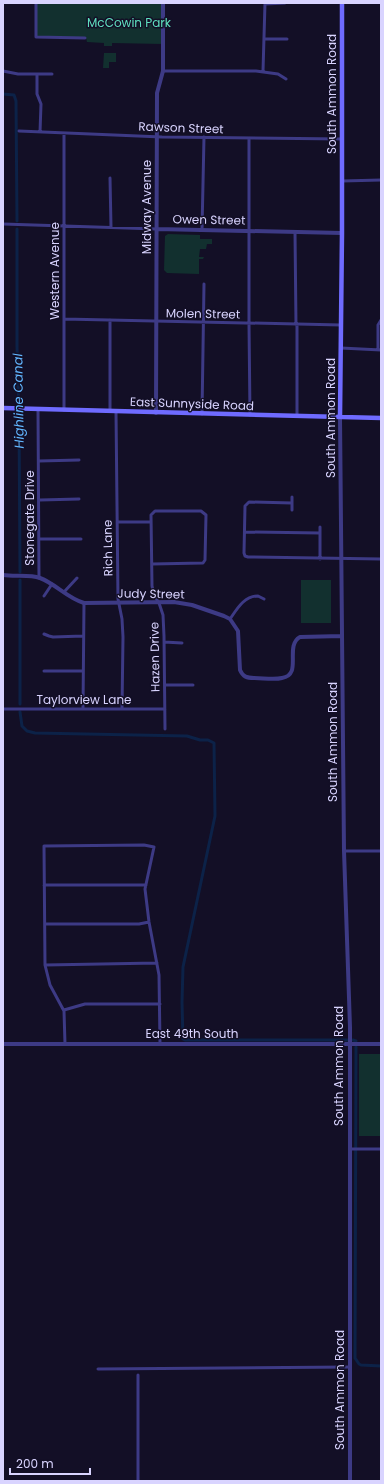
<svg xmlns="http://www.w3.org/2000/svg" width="384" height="1484" viewBox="0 0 384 1484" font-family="Poppins,sans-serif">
<rect width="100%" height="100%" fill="#130f26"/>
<!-- green -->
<path fill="#12302f" d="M36,3H163V44L112,43V46H104V43L87,42L86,38L36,37Z
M104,53H116V62H109V68H103Z
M168,234L200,235V239H212V244H207L206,249H200L199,257H204L203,259H199V274L167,273L164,270L165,236Z
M301,580H331V623H301Z
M359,1054H381V1136H359Z"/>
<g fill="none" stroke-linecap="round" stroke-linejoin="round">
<!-- canal -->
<path stroke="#0c2248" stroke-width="3" d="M3,94L14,95L16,101L17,221
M17,229V347L19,414L20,572
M20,580V704
M20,712L22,726L27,731L35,733L187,736L200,740H208L214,743L215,816L183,967L182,1002L183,1039L185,1040H348
M353,1040L356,1041
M356,1047L355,1358L359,1364L361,1365L381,1366"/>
<!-- minor -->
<path stroke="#3d3a85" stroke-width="3" d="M36,3V37L85,38
M265,4L285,3
M265,39H287
M3,71L18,74H52
M163,71H256L278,74L286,79
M263,71L265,3
M37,74V94L41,104L40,132
M19,131L162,137L342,139
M64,133V410
M249,138V324L250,415
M110,178L111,227
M342,181L381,180
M3,224L157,229
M202,230L204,137
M295,232L296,325
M64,319L341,325
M341,348L381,350
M378,350V325L381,320
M38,410L39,578
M110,411V320
M116,412L118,599L122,619L123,637L122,709
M202,414L204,284
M297,416V325
M39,461L79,460
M40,500L79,499
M292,503L249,502L245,506L244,553L245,556L248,557L381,559
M292,510V497
M117,522H151
M245,532L320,533
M40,539H81
M320,559V527
M152,564L203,563L205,560L206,515L201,511H155L151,515L152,586L154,595L159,603L163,615L164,636L165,729
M64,592L77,578
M44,596L52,584
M230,619C237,609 244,596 258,596L264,599
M44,634L49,636L53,637L83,636
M164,642L182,643
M44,671H83
M165,685H193
M83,708L84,603
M3,709H165
M344,851H381
M44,885H146
M45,924H139L149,922
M45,965L157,963
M64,1010L85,1004H160
M65,1044L64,1011L50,985L45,965L44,846L144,845L154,847L145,889L149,922L159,975L160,1043
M350,1149H380
M98,1369L350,1367
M138,1481V1375"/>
<!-- tertiary -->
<path stroke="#3d3a85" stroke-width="4" d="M157,229L342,233
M156,413L157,93L163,71V3
M340,417L344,851L350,1027V1481
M3,575C15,577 29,574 40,578C56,584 67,598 84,603L174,602L192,605L224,616L230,619L238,631L240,670C243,677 247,678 254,678C263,678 274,680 282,678C303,675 284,646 300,637L342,636
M3,1044H381"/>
<!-- secondary -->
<path stroke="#6f6bff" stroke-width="4.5" d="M3,408L381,418
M340,417L342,233V3"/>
</g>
<g text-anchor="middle" stroke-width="3" stroke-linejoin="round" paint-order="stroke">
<!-- park labels -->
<g font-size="12" fill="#5fe0c0" stroke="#130f26">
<text x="129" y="27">McCowin Park</text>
</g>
<!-- street labels -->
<g font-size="12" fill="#d9d4ff" stroke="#130f26">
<text transform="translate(332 94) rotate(-90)" y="4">South Ammon Road</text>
<text transform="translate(181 128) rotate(2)" y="4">Rawson Street</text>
<text transform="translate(147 207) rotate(-90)" y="4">Midway Avenue</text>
<text transform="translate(209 220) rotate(1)" y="4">Owen Street</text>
<text transform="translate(55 271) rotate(-90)" y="4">Western Avenue</text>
<text transform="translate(203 314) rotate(1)" y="4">Molen Street</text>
<text transform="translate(192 404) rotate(2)" y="4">East Sunnyside Road</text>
<text transform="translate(331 418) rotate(-90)" y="4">South Ammon Road</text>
<text transform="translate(30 518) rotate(-90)" y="4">Stonegate Drive</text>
<text transform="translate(108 548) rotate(-91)" y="4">Rich Lane</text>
<text transform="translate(151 594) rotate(1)" y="4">Judy Street</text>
<text transform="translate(155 657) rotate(-91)" y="4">Hazen Drive</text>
<text x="84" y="704">Taylorview Lane</text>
<text transform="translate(333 742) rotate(-90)" y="4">South Ammon Road</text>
<text x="192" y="1038">East 49th South</text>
<text transform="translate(339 1066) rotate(-90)" y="4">South Ammon Road</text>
<text transform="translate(340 1390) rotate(-90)" y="4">South Ammon Road</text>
</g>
<!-- water labels -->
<g font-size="13" font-style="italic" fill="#62b6ff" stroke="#130f26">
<text transform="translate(18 401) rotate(-91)" y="5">Highline Canal</text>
</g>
</g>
<!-- border -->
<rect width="384" height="1484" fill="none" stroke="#d9d4ff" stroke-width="8"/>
<!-- scale -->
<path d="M10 1468v6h80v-6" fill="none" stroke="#d9d4ff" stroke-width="2"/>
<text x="16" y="1468" font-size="12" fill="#d9d4ff" stroke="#130f26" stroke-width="3" paint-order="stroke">200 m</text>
</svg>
